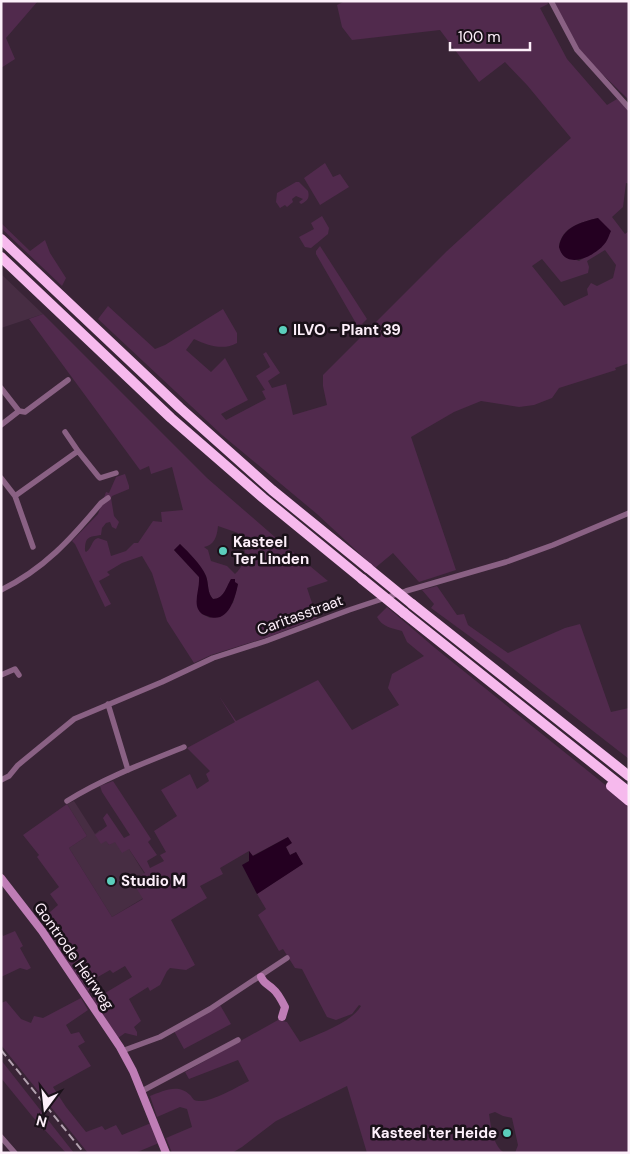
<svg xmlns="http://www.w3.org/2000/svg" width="630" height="1154" viewBox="0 0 630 1154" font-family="'DM Sans',sans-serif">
<rect width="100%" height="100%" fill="#392436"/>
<!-- built -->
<path fill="#472d43" d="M1,274L43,314L1,328Z
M74,801L95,834L100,830L109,845L115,841L129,849L155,891L112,917L69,848L87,836L67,804Z"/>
<!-- green -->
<path fill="#512a4d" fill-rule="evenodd" d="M1,1H38L6,38L15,59L1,68Z
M345,1H547L548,4L540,8L567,59L607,105L617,99L629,111V184L626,183L623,207L612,217L625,234L629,231V363L615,368L616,370L559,388L552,398L534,405L519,407L481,401L454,412L411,437L456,570L419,582L393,553L375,568L317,514L222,435L98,319L108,306L155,349L165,345L223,309L237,333V343C223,351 207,345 194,339L186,350L211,372L225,358L248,400L221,414L226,420L266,399L262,391L265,390L256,376L270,367L263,354L266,352L280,373L268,381L272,388L286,384L293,415L327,405L323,386V375L447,251L571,138L527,85L505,62L479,82L440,30L352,40L342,27L337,5ZM598,218L602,247L579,261L563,255L559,246C562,227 581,222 598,218ZM605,250L616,265L613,278L597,286L591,283L587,289L588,295L564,306L532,266L542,259L561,282L588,273L589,267L587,261Z
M554,1H629V100L597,69L580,50Z
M325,163L333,177L340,174L349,187L320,205L304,178Z
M296,182H299L308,191C310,198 307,201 301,204L299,202L303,199L296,196L292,199L293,202L287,207L285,205L280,208L276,202L277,193Z
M322,216L329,228L328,234L311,248L305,247L299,237L314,229L311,223Z
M1,223L30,251L45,240L50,253L66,278L62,286L1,228Z
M320,246L367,319L359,327L357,325L316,254V251Z
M43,314L207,478L276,538L328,581L307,588L317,618L271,636L211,655L194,663L167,621L152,573L142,556L122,563L107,572L110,575L99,581L111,604L105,607L75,544L72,541L98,514L106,492L109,493L116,477L125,474L129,486V489L112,496L111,498L114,516L119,522L116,529L112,527L110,522L106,523L102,528L101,535C89,537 85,536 85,551L86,552C92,549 91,540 98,538L107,541L111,556L126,551L134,543H138L153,521L162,522L161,512L183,510L172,467L151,474L149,466L140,470L29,319ZM218,526L238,533C246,550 250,559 235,574L227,566L211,561L208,550L204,547C214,545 217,537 218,526ZM180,544C189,553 201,565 206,576C209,584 207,593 213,599C221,599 221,595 227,590C230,588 234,586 238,584L233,603L210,618L202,614L199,577L174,550Z
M437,586L457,615L464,614L468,625L508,653L565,628L580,624L611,712L629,708V759L498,657L431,608L434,604L422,590Z
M387,607L435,648L629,804V1153H515L518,1145L512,1118L503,1116L495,1112L489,1114C491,1126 493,1147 505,1153H367L347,1086L276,1121L242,1147L232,1153H172L166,1138L192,1127L187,1109L180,1107L157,1117L150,1096C163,1091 178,1083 190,1095C193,1098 193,1101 199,1101C212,1102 237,1087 249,1081L238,1060L189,1079L185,1072L278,1020L287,1022L300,1042C318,1034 351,1023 361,1006L359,1005L352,1014L336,1020L327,1017L302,969L295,968L283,949L279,951L258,915L266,909L257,894L302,864L296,852L290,855L286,847L288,837L252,856L249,851L220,868L223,874L200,886L207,898L171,920L195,965L186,970L170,968L167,971L160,985L150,991L148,987L129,999L141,1021L134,1027L137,1032V1036L125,1033L118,1038L91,999L98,994L100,996L132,977L125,966L113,973L110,970L96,978L99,982L87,992L44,930L55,922L49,913L58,905L50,894L59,887L37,857L39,855L23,835L67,804L87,836L69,848L112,917L143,899L132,881L145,873L129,849L122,853L115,842L109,845L106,841L101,844L95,835L107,826L103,818L107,813L124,838L130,835L102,792L100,786L113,781L151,839L148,842L157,855L147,861L150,868L164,861L160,855L166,852L154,831L177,816L161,790L190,774L197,789L209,781L206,774L210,771L187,748L235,722L219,696L236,721L318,680L352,730L399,705L388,688L392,674L424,656L407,642L402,631C392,628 382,627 377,617Z
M15,931L23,946L20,948L31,968L27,970L20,968L1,977V932L3,936Z
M81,998L88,1010L66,1025L71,1034L79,1032L85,1042L78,1046L91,1066L53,1087L66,1107L86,1132L102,1126L105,1130L116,1125L122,1135L151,1123L159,1143L135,1153H88L1,1045V1003L6,1001L21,1019L31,1023L34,1016L43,1018Z
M220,1005L231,1024L184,1049L174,1031Z
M1,1060L74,1153H66L32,1116L1,1078Z"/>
<!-- water -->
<path fill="#240021" d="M598,218L611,231C609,235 608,239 606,242C595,257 565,271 559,247C562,227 581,222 598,218Z
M180,544C189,553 201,564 206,576C209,584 207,593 213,599C224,599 226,587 231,579H235V582L238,584C235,599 228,625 207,616C203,615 200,613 198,609C194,600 200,587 199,577L174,550Z
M288,837L292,843L286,847L290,855L296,852L303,864L257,894L242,865L249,861V851L253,856Z"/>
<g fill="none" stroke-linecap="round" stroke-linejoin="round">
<!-- street -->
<path stroke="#8a6184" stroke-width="5.5" d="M551,1L577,50L629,108
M1,388L19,411L25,412L68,380
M1,425L19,411
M65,432L78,451
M1,478L15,496L33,547
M15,496L78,451L98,476L100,478L116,473
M1,590C44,569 71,539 101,503L108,498
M1,675L15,669L19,675
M108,704L128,770
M1,780L9,776L18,765L74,719L162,682L213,658L266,641L349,610L406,591L506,562L553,545L629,513
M67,801C104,778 144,763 184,747
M122,1051L160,1037L210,1009L287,958
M142,1091L238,1040
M1,1137L15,1153"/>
<!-- secondary -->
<path stroke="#bf7db6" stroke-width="8" d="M1,878L42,931L120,1047L133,1071L166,1153
M261,977C264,984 268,984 273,989C278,993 282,1001 285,1007L282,1017"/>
<!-- highway -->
<path stroke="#f6b9ed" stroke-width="10" d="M1,239L180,408L272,490L368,568
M1,257L171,418L263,498L362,579
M412,604L629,776
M404,613L629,792
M611,786L629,801"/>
<!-- rail -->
<path stroke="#b2a1af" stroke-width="2" stroke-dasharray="8 4" stroke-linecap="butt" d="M1,1050L84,1153"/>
<!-- highway-bridge -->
<path stroke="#f6b9ed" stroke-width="10" d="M368,568L412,604
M362,579L404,613"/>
</g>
<!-- markers -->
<g fill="#5bcebc" stroke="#1a1119" stroke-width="2">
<circle cx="283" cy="330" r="5"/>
<circle cx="223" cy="551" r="5"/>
<circle cx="111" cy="881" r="5"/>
<circle cx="507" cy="1133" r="5"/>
</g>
<g text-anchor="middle" stroke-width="5" stroke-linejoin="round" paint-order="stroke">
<!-- poi labels -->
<g font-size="15" font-weight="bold" fill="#fdeffa" stroke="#1a1119" text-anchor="start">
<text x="293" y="335">ILVO - Plant 39</text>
<text x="233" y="547">Kasteel<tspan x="233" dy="17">Ter Linden</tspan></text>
<text x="121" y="886">Studio M</text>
<text x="497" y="1138" text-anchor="end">Kasteel ter Heide</text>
</g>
<!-- street labels -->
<g font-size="15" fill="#fdeffa" stroke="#1a1119">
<text transform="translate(300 615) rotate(-20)" y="5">Caritasstraat</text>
<text transform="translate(74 956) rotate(55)" y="5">Gontrode Heirweg</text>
</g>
</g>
<!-- border -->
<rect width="630" height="1154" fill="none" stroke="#fdeffa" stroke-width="5"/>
<!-- north arrow -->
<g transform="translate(45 1109) rotate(195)" stroke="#1a1119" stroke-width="4" paint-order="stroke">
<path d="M0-4L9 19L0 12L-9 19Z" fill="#fdeffa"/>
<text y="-8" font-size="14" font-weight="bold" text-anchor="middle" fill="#fdeffa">N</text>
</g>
<!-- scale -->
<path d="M450 42v8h80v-8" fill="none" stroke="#fdeffa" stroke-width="2.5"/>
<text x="458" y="42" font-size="15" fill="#fdeffa" stroke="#1a1119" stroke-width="4" paint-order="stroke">100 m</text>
</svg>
